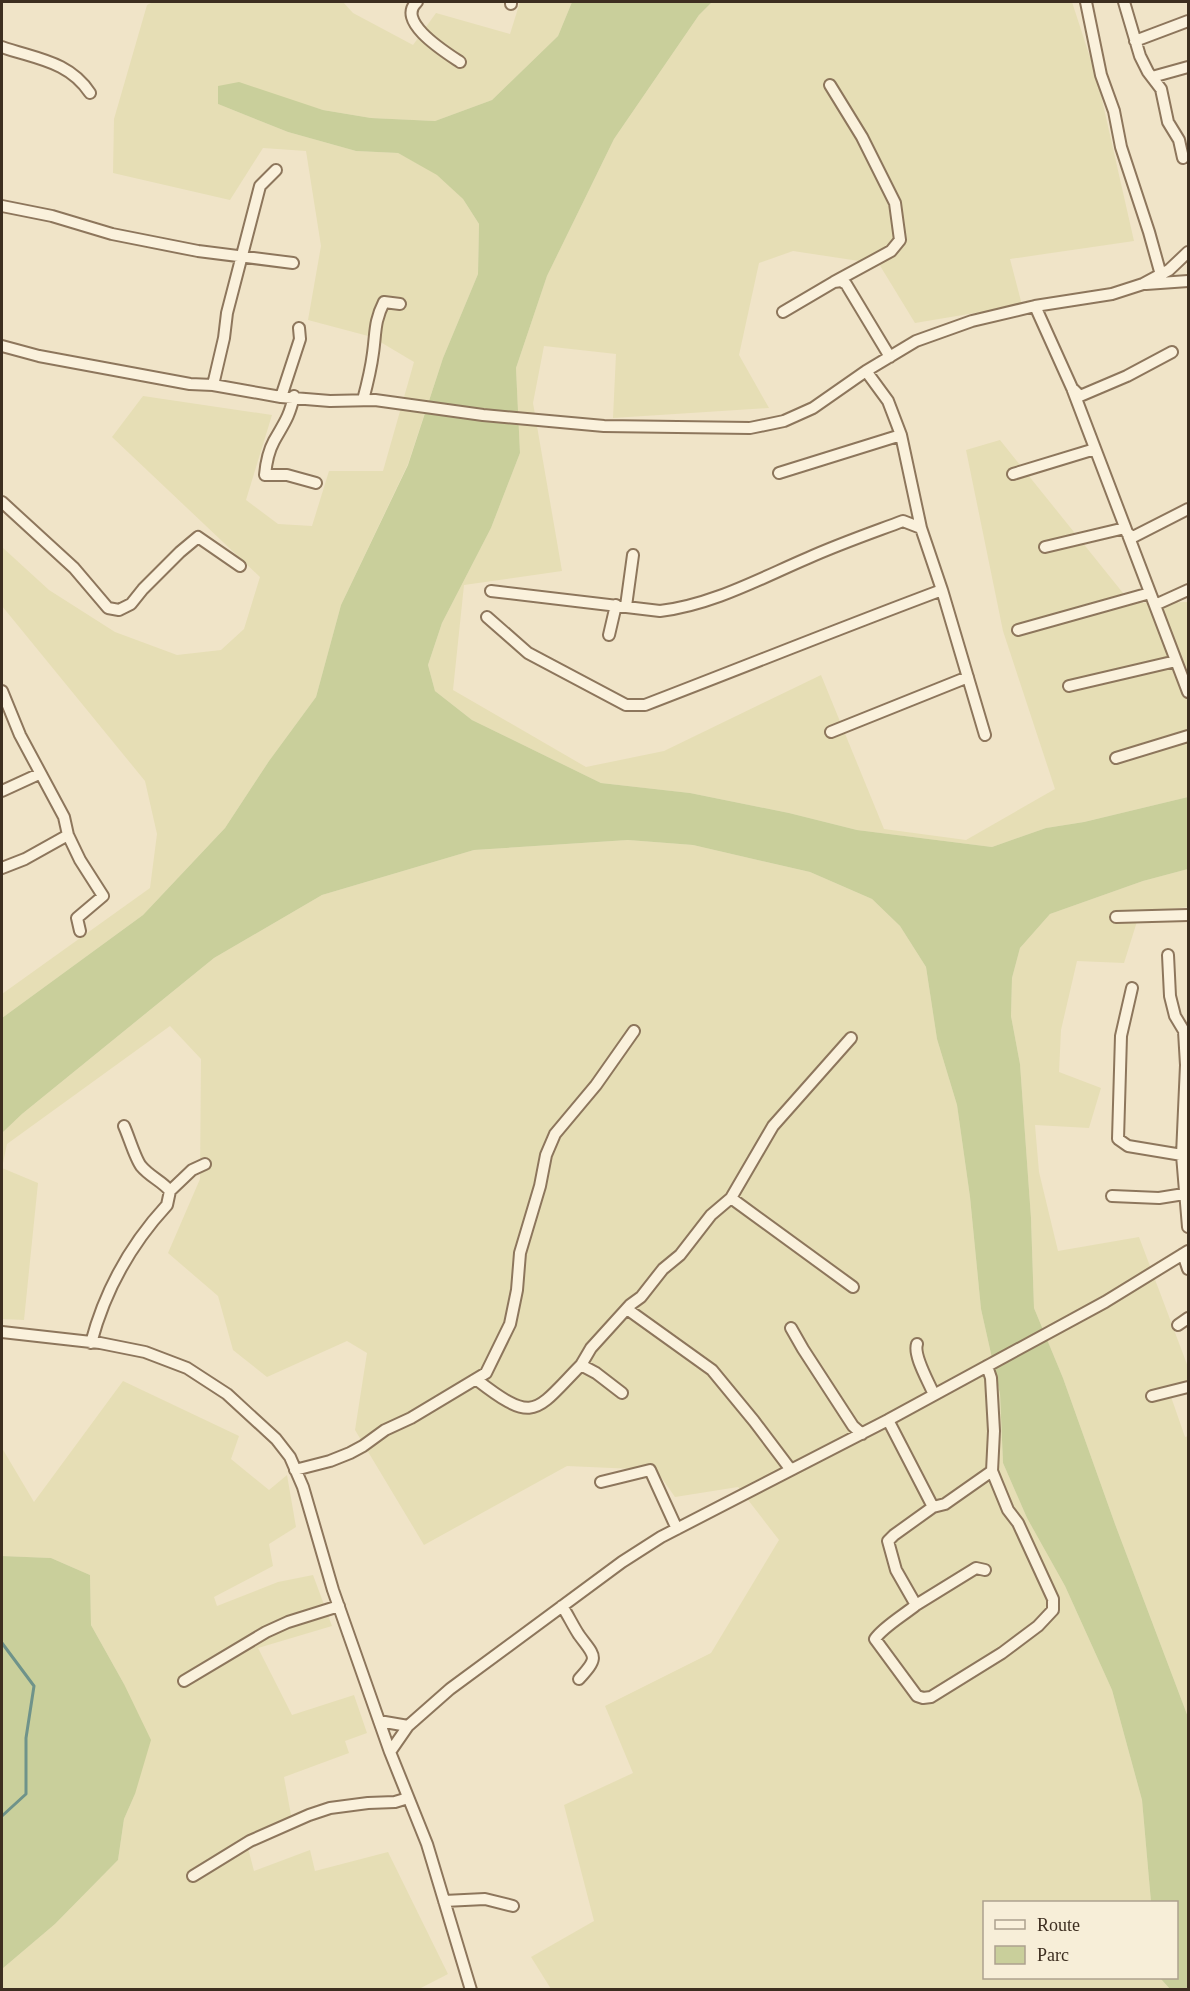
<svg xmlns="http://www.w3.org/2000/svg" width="1190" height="1991" viewBox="0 0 1190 1991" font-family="Georgia,serif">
<rect width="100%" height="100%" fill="#f0e4c8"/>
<!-- farmland -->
<path fill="#e6deb5" d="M153,2H343L353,13L413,45L436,13L510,34L520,2H572L558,36L492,100L435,121L371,118L323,110L282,98L218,104L288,132L356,151L398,153L437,174L463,199L479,224L478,274L443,358L408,464L341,605L316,697L269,761L225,828L143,915L2,1018V994L150,888L157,834L145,781L2,606V547L49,590L115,632L177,655L221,650L244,629L260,577L112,437L143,396L272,415L246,500L278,524L312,526L329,471H383L414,362L372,337L308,320L321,246L306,151L263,148L230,200L113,173L114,119L147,5Z
M712,2H1072L1098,82L1134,241L1010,259L1022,305L915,323L879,264L793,251L759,263L739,355L769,408L613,418L616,354L544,346L533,403L562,571L464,585L453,690L586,767L664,751L821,675L884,829L966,840L1055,789L1003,631L966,450L1000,440L1131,603L1188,602V797L1084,822L1046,828L992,847L857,830L789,813L690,793L601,783L472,720L435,691L428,665L442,623L491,528L520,453L516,368L547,276L614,139L699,15Z
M628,840L693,845L810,872L872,899L900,926L926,967L937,1039L957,1105L970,1197L981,1309L1000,1394L1003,1463L1027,1518L1065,1586L1112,1690L1142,1800L1151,1902H984V1978H1160L1170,1989H551L531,1957L594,1921L564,1805L633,1773L605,1706L711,1653L779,1540L738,1487L675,1497L656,1470L567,1466L424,1545L355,1430L367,1353L347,1341L267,1377L233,1350L218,1296L168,1253L200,1179L201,1059L170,1026L7,1144L2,1168L38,1183L24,1320L2,1319V1133L22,1114L214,958L322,895L474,850Z
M1188,869V907L1140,912L1124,963L1077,961L1061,1030L1059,1072L1101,1088L1089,1128L1035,1125L1039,1172L1058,1251L1139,1237L1188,1367V1380L1169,1391L1185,1437L1188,1436V1717L1115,1524L1063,1378L1034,1308L1031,1218L1020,1064L1011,1016L1012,978L1020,948L1050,914L1143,881Z
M123,1381L239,1436L231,1459L269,1490L287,1475L296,1527L269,1544L273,1566L214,1597L217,1606L278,1582L313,1575L332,1626L258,1648L292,1715L354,1695L367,1733L345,1741L349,1753L284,1777L291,1815L248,1848L254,1871L310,1850L315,1871L388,1852L448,1974L417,1990L2,1989V1969L55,1924L118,1860L124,1819L135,1794L124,1684L91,1625L90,1575L51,1558L2,1556V1448L34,1502Z"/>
<!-- green -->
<path fill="#c9cf9b" d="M572,2H712L699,15L614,139L547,276L516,368L520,453L491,528L442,623L428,665L435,691L472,720L601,783L690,793L789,813L857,830L992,847L1046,828L1084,822L1188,797V869L1143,881L1050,914L1020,948L1012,978L1011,1016L1020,1064L1031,1218L1034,1308L1063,1378L1115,1524L1188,1717V1989H1170L1160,1978H1176V1902H1151L1142,1800L1112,1690L1065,1586L1027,1518L1003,1463L1000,1394L981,1309L970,1197L957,1105L937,1039L926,967L900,926L872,899L810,872L693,845L628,840L474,850L322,895L214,958L22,1114L2,1133V1018L143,915L225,828L269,761L316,697L341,605L408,465L443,358L478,274L479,224L463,199L437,175L398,153L356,151L288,132L218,104V86L239,82L323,110L371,118L435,121L492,100L558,36Z
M2,1556L51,1558L90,1575L91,1625L124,1684L151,1740L135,1794L124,1819L118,1860L55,1924L2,1969Z"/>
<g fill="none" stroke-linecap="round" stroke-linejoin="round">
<!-- stream -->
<path stroke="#6f938a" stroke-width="3" d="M2,1643L34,1686L26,1738V1794L2,1816"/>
<!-- street casing -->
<g stroke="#8d765c" stroke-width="14">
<path id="street" d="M417,2C395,21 445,52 460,62
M511,2V4
M1086,2L1101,75L1114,111L1121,147L1149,232L1161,275
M1124,2L1140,56L1148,72L1161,89L1168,122L1179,140L1183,158
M1135,41L1188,21
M2,47C36,59 69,61 90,93
M1152,77L1188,67
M830,85L862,137L895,203L900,240L891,251L834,282
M2,206L52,216L112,234L198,251L293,263
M1146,284L1188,281
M1035,306L1072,388L1188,692
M783,312L834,282L841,281L846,284L890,357
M2,346L39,356L190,384L213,385L281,397L330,401L375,400L483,415L604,426L750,428L784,421L813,408L866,371L916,341L972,321L1035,306L1112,294L1143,284L1169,270L1188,252
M866,371L888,401L901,435L921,528L942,590L985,735
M213,385L224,338L227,313L260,186L276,170
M1072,388L1080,396L1127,376L1172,352
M294,396C289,418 284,423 274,441C268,452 266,464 265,475H287L316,483
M281,397L300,339L299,328
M363,400C367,385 371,369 373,353C376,332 374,322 384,302L400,304
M779,473L901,435
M1013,474L1095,449
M2,502L74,568L108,608L119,610L131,604L143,589L180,552L198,537L240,566
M1127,533L1133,537L1188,509
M1045,547L1125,528
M491,591L660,611C712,605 761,578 808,558C839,544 871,533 903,521L921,528
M1155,605L1188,590
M626,606L633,555
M487,617L528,653L626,705H645C744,667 843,627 942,590
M1018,630L1150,593
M609,635L616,605
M1069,686L1176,661
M2,691L20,735L64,817L68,835
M831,732L968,677
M1116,758L1188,736
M2,791L39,774
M2,868L25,859L68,835L80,860L103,896L77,918L80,931
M1116,917L1188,915
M1168,955L1170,996L1175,1016L1184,1031L1186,1065L1182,1155L1188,1227
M1132,988L1121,1036L1118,1139L1128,1146L1182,1155
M170,1191L192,1170L205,1164
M1112,1196L1159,1198L1184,1194
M731,1198L853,1287
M1183,1254L1188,1269
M627,1309L712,1370L754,1421L791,1470
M1178,1325L1188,1318
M791,1328L803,1349L853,1426L862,1434
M2,1332L100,1343L145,1352L187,1368L227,1394L276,1439L290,1457L303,1487L333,1590L390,1752L427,1844L471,1990
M91,1343C105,1290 131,1244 167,1205L170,1191C162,1181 150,1177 141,1166C135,1158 129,1137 124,1126
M917,1344C913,1356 929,1382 934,1395
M581,1365L591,1348L630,1305L641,1297L663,1269L680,1255L711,1215L731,1198L773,1126L851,1038
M477,1380C535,1425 535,1412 581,1365L596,1373L622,1393
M1152,1396L1188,1387
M888,1420L933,1507L894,1535L888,1541L896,1570L916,1605C904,1615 883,1627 875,1639L917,1696L923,1698L931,1697L1002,1653L1038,1626L1053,1610V1599L1018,1523L1008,1510L992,1471L994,1431L991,1378L987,1366
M295,1470L330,1461L350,1453L363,1446L385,1430L411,1418L486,1373L510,1324L517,1290L520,1253L540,1186L546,1155L555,1134L596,1085L634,1031
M601,1482L650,1470L677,1529
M933,1507L945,1504L992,1471
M916,1605L976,1568L985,1570
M562,1606C568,1615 573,1626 579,1635C595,1657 600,1656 579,1679
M184,1681L266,1632L288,1622L339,1606
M379,1721L408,1726
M390,1752L408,1726L450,1689L622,1562L661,1537L888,1420L1105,1302L1188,1251
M193,1876L250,1841L309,1815L330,1808L368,1803L395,1802L408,1798
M444,1901L485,1899L513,1906"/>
</g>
<!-- street -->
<use href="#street" stroke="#faf1dc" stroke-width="10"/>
</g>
<!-- border -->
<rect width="1190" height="1991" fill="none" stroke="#3d2e20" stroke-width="6"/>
<!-- legend -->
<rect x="983" y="1901" width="195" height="78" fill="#f7eed8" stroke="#ada18e" stroke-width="1.5"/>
<rect x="995" y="1920" width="30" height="9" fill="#faf1dc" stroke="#ada18e" stroke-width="1.5"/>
<text x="1037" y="1931" font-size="18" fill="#3d2e20">Route</text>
<rect x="995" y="1946" width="30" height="18" fill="#c9cf9b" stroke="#ada18e" stroke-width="1.5"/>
<text x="1037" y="1961" font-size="18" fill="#3d2e20">Parc</text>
</svg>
